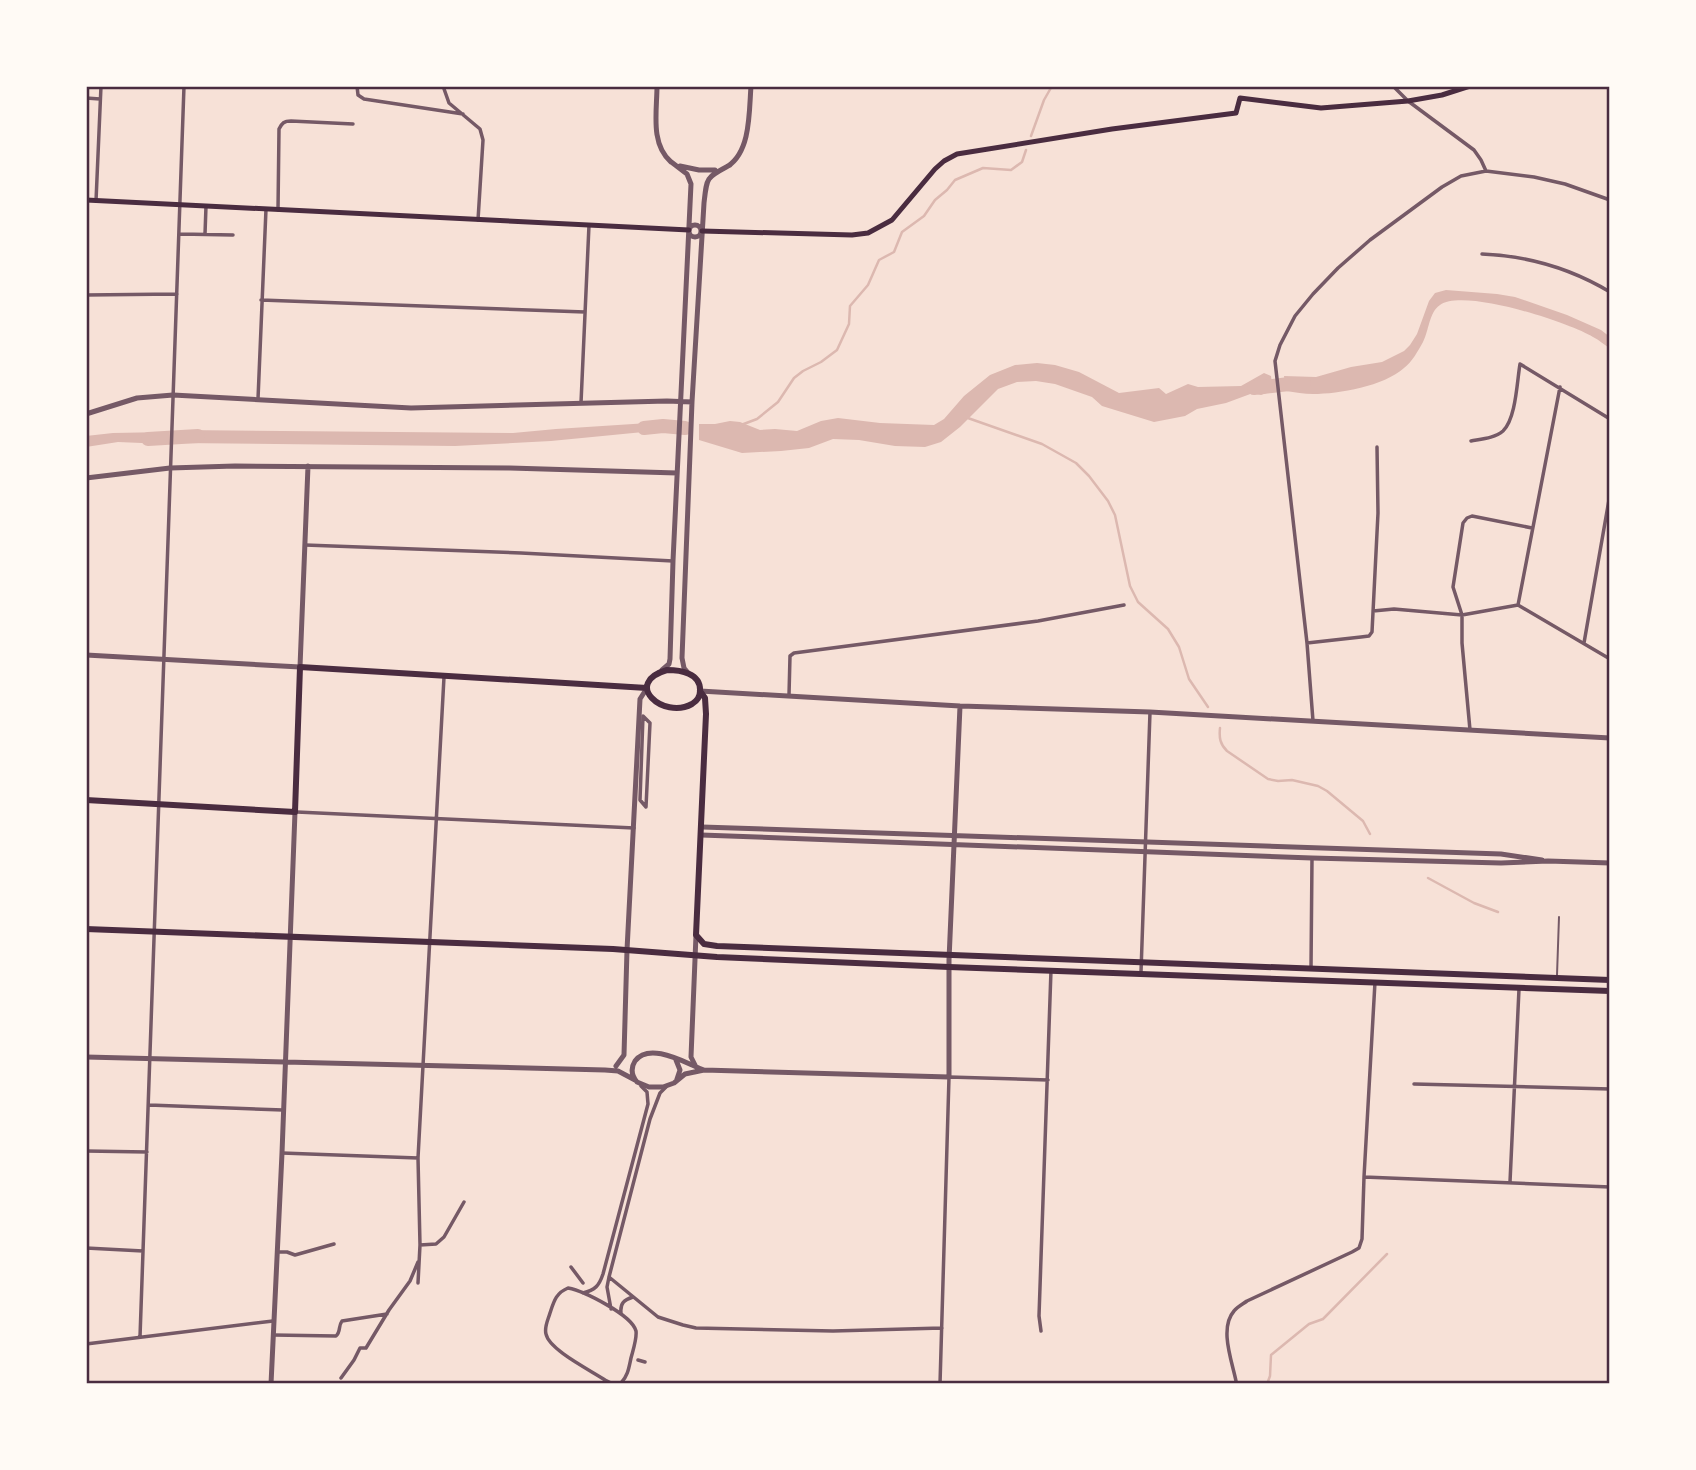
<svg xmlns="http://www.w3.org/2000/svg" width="1696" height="1470" viewBox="0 0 1696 1470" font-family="'IBM Plex Sans',sans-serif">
<rect width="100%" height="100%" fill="#f7e1d7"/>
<!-- water -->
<path fill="#dcb8b0" d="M1446,290L1497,294L1515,297L1567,315L1601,330L1610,337V349C1605,345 1599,340 1593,337C1568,322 1464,288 1440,305C1429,312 1429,331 1423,342C1418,351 1412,362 1404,368C1384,386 1339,394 1313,394C1304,394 1295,392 1286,391L1284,376L1316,377L1351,367L1382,362L1404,351L1410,345L1417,334L1429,301L1435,293Z
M1037,363L1055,365L1079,372L1119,393L1159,388L1166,394L1188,384L1198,387L1241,386L1264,373L1271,376L1273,391L1261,395L1253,393L1226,403L1197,409L1185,416L1154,422L1102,406L1092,397L1055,384L1036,381L1017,382L998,389L960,427L941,442L925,447L895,446L859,440L833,439L809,448L781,451L742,453L699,440V424H715L730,421L740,422L760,430L775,429L797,431L821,421L838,418L880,423L934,425L944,419L964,396L990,375L1015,365Z
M664,422V430L551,441L455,446L180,443L181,430L513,433L556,429Z
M166,432L165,444L118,442L86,447V436L113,433Z"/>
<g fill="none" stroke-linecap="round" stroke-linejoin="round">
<!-- stream -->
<path stroke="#dcb8b0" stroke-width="2.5" d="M1031,136L1044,100L1052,86
M965,417L1042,444L1076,463L1089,476L1108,501L1115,515L1130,586L1138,602L1168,629L1179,647L1189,679L1208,707
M741,425L757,419L778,402L794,378L803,371L821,362L837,350L849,324L850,306L868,285L879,260L894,252L902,232L924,216L935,200L947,190L955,180L983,168L1011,170L1022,162L1026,150
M1220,728C1219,738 1220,744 1227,751L1268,779L1278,781L1292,780L1318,786L1327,791L1363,821L1370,834
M1428,878L1474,903L1498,912
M1267,1384L1270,1376L1271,1355L1309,1324L1323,1319L1387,1254"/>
<!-- river -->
<path stroke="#dcb8b0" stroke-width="14" d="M1254,388L1289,384H1304
M644,428L663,426L685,428
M148,439L198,436"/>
<!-- service -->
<path stroke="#755966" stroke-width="2" d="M1557,975L1559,917"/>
<!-- minor -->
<path stroke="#755966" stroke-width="3.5" d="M357,86L358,95L364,99L463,114
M443,86L449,103L480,129L483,140L478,220
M1393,86L1408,101L1474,150L1481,160L1486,171
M1608,86L1610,88
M86,98L100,99
M96,201L101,86
M278,210L279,129C282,123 284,121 291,121L353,124
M180,234L233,235
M205,234L206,206
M1482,254C1529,256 1570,268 1610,292
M86,295L177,294
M261,300L585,312
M258,399L266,209
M581,403L589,225
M1471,441C1482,439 1495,438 1503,431C1516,419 1517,381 1520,364L1610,419
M305,545L521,553L673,561
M1518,605L1560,387
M1373,611L1394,609L1462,615L1518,605L1610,659
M1307,643L1361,637L1369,636L1372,632L1378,513L1377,447
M1584,643L1610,494
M789,695L790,656L794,653L1038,621L1124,605
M643,716L650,723L646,807L640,800Z
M1313,721L1307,643L1275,361L1280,345L1295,316L1313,294L1338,268L1370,240L1442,187L1461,176L1486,171L1534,177L1565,184L1610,200
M1470,730L1462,643V615L1453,587L1463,523L1467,518L1472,516L1532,528
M297,812L634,828
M1311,968L1312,858
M1141,972L1150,712
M1414,1084L1610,1089
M149,1105L283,1110
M86,1151L147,1152
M282,1153L418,1158
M1364,1177L1610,1187
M1510,1182L1519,989
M420,1245L436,1244L444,1237L464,1202
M86,1248L143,1251
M277,1252H287L295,1255L334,1244
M571,1267L583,1283
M609,1277L658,1317L683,1325L696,1328L833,1331L942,1328
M418,1283L420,1245L418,1158L444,677
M568,1288C584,1291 632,1315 636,1331C637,1339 633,1350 631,1358C629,1367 628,1376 621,1383L613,1384L605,1380C592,1371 549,1350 546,1334C544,1327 548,1320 550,1313C554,1301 556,1293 568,1288Z
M583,1293C595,1290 599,1286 603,1274L648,1104L647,1092L641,1086
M611,1309L607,1287L609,1277L650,1119L660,1093L666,1087
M621,1313C620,1303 624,1300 633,1297
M1041,1331L1039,1316L1051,970
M273,1335L336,1336C341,1332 338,1326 342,1321L387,1314
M140,1337L184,86
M86,1344L273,1321
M638,1360L645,1362
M341,1378L354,1360L360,1348H366L389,1310L410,1281L418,1262
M940,1384L949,1077L1048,1080
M1235,1384L1236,1381C1232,1361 1219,1328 1234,1311C1237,1307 1243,1304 1247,1301L1352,1252L1359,1248L1362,1239L1364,1177L1375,982"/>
<!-- tertiary -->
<path stroke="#755966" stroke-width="5" d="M657,86C657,111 650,144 671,162
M680,166L699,170H715
M728,166C751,151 749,111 751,86
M689 231a6 6 0 1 1 12 0a6 6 0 1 1-12 0Z
M86,414L137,398L173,395L411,408L667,401L692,402
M86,478L170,468L235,466L510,468L677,473
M86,655L300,667L308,466
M662,670L669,664L670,659L673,561L691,184L687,174L670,161
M689,674L684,668L682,658L692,402L704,203C707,176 706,178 730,165
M700,691L960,706L1150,712L1610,738
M702,827L1501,854L1542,860
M701,835L1312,858L1501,863L1548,861L1610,863
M696,935L691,1057L696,1067
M86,1057L605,1070L618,1071L635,1080
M676,1060L680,1070L677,1079
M616,1066L624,1055L627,950L640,699L647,688
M704,1070C687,1064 650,1041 635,1061C630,1069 632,1076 637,1082L649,1087H663L674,1083L685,1074L704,1070L949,1077V960L960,706
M271,1384L282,1153L295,812"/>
<!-- secondary -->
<path stroke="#4a2c40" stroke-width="5" d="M86,200L689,230
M702,231L852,235L868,233L892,220L935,169L944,161L957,154L1112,129L1236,113L1240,98L1321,108L1408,101L1442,95L1470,86"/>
<!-- primary -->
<path stroke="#4a2c40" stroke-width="6" d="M667,670C680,670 701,673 700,691C700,697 697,701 692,704C663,720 622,683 667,670Z
M700,691L705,698L706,714L696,935L704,944L717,946L1610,980
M86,800L295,812L300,667L647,688
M86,929L613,949L717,957L949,967L1610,991"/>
</g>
<!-- border -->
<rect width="1696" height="1470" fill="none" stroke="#fffaf5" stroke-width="175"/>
<rect x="88" y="88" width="1520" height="1294" fill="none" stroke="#4a2c40" stroke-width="2.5"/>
</svg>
